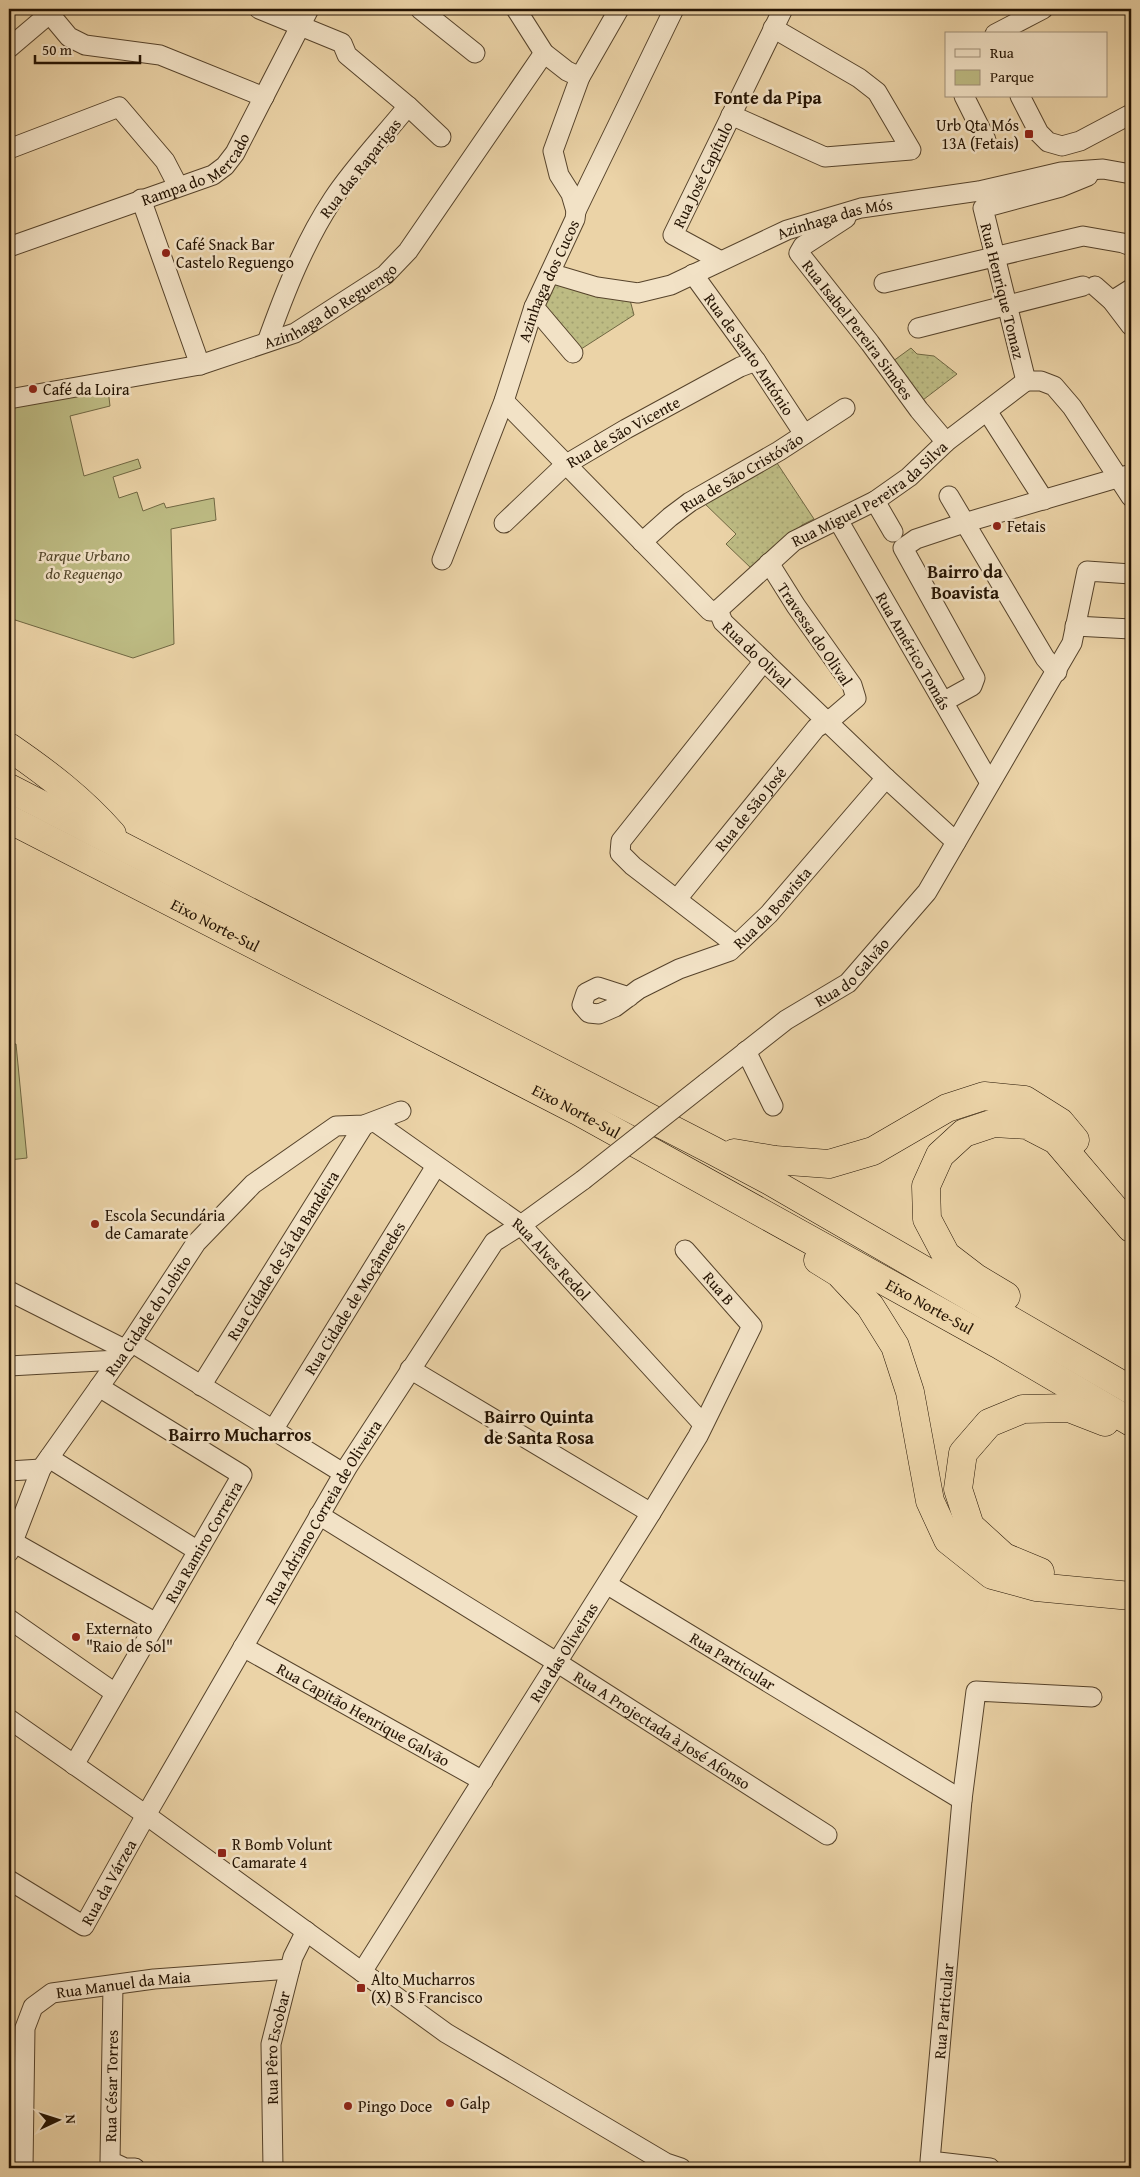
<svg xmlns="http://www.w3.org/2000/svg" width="1140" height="2177" viewBox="0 0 1140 2177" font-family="'Gentium Book Plus',serif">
<defs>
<pattern id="grass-dots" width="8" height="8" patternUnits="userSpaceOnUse" patternTransform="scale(1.25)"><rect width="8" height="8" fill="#bdbb83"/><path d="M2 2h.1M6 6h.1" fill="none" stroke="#a2a070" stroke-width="1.8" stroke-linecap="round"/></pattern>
</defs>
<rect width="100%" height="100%" fill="#ebd3a7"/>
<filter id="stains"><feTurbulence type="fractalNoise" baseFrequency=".004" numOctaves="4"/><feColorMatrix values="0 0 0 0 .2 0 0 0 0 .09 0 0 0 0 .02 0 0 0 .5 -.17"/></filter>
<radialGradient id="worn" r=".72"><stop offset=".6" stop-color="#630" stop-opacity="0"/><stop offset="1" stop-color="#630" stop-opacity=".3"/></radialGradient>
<!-- grass -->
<path fill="url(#grass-dots)" stroke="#706742" d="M554,281L630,300L634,315L578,351L542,309Z
M911,348L917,354L934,356L957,374L919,403L889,364Z
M775,460L814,519L802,525L752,569L726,544L736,534L702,501Z"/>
<!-- park -->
<path fill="#bdbb83" stroke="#706742" d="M108,389L110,406L70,416L84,476L138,459L141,468L113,477L119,498L137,492L143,511L164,503L166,508L214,498L216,520L171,529L174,644L133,658L9,618V404Z
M9,1044H16L27,1158L9,1160Z"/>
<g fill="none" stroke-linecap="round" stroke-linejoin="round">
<!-- minor casing -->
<g stroke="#56432b" stroke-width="21">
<g id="minor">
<path d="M259,9L342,43L347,55L408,106C384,136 354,167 333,199C304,243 285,292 267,342"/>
<path d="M420,9L475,53"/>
<path d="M516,9L544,53L567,71L580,77"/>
<path d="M49,13L69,37L85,45L160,55L264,97"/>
<path d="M995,34L1043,9"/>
<path d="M9,48L55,9"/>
<path d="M964,96L986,140"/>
<path d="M1020,96L1039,133L1048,142L1062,146L1080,141L1131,114"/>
<path d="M408,106L441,137"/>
<path d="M731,115L825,157L911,150L877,92L859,78L773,28"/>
<path d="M9,149L119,107L165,161L178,186"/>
<path d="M141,199L200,365"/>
<path d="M576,211L674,9"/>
<path id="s1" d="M846,218L803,246L799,253L870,343L919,410L946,442"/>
<path id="s2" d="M9,247L213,175L225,166L235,153L309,9"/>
<path id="s3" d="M721,261L673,235L783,9"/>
<path id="s4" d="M550,273L597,287L638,293L671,285L787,230L861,208L979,191L1061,172L1103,169L1131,174"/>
<path id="s5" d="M693,274L756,361L804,434"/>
<path d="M884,283L1083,236L1123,243L1131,246"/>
<path d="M1095,286L1112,301L1131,326"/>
<path d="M1112,301L1131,289"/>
<path d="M534,307L573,353"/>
<path d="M918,328L1083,286"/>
<path d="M1026,381L983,208L1061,187L1088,176"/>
<path d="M1026,381H1041L1054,386L1072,407L1131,497"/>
<path id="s6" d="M9,399L200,365L295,333L385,275L408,251L544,53"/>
<path id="s7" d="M504,401L710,611L718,610L723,622L886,778L956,842"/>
<path d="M987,411L1044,500"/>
<path d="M949,496L1045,658L1057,672"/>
<path d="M875,501L893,532"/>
<path id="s8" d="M838,520L990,783"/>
<path id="s9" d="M504,523L565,465L626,429L740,367L756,361"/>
<path id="s10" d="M642,542L670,517L690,502L779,451L845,408"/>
<path id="s11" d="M442,560L504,401L534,307L575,219L576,211L571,194L559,175L553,151L580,77L619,9"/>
<path id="s12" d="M718,610L794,541L875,501L909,477L946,442L1026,381"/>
<path d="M1075,626L1131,629"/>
<path d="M943,702L972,686L975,678L903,548L916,539L964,523L1131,474"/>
<path id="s13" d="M677,899L816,728L835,716L856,698L852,685L796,606L769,563"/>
<path d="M736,945L633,866L620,853L621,841L764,661"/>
<path id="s14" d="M629,997L598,987L586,993L582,1005L589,1013L599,1014L615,1007L639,989L679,969L730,951L769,914L886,778"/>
<path d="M746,1051L773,1106"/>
<path id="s15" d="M706,1083L786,1020L848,983L927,892L1072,643L1087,571L1131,574"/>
<path id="s16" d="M375,1122L521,1225L703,1424"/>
<path d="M9,1291L126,1350"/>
<path d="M131,1342L343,1473"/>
<path d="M9,1366L118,1360"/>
<path d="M410,1369L651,1513"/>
<path id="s17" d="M201,1386L364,1125"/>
<path id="s18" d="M273,1430L436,1166"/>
<path d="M49,1458L198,1551"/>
<path d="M9,1471L41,1469"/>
<path id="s19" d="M319,1515L558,1663L827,1835"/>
<path d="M13,1542L156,1623"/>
<path id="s20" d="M9,1552L41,1469L131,1342L196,1243L253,1184L336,1126L364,1125L401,1111"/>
<path id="s21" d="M608,1585L962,1800"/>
<path d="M9,1619L115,1693"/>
<path id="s22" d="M243,1647L483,1781"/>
<path d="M9,1719L146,1815L446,2033L666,2163L681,2168"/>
<path id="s23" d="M74,1765L242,1475L99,1387"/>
<path id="s24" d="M9,1880L84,1926L146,1815L348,1466L494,1242L521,1225L583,1180"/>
<path id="s25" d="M362,1972L651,1513L698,1436L752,1326L685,1250"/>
<path d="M113,1985L110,2161L125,2168H135"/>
<path id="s26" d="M23,2168L25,2028L33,2007L52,1993L154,1979L290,1969"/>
<path id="s27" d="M273,2168L271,2044L293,1957L306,1931"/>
<path id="s28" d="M990,2168L930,2161L962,1800L976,1691L1092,1697"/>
</g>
</g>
<!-- highway casing -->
<g stroke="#241302" stroke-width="29">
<g id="highway">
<path d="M9,747C47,773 81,799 112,834"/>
<path d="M9,788L712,1150L770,1181L1131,1390"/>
<path id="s29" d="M9,819L578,1111L998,1344L1131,1422"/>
<path d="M734,1153L775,1160L829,1164L873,1151L947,1108L984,1096L1025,1100L1060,1122L1075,1140"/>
<path d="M818,1260L839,1273L870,1306L895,1346L910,1392L930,1501L948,1540L992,1575L1036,1587L1131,1596"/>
<path d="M1006,1296L976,1278L946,1255L927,1219L926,1186L940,1155L964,1133L994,1123L1027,1125L1056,1140L1131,1228"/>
<path d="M1040,1572L1004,1557L970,1526L958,1489L963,1453L989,1423L1023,1409L1069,1408L1105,1422"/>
</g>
</g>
<!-- minor -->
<use href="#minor" stroke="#f2e2c6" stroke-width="19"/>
<!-- highway -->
<use href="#highway" stroke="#ebd3a7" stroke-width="28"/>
<!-- minor-bridge casing -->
<g stroke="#56432b" stroke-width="21" stroke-linecap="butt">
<path id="minor-bridge" d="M583,1180L706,1083"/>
</g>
<!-- minor-bridge -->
<use href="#minor-bridge" stroke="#f2e2c6" stroke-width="19"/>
</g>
<!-- markers -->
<g fill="#8f2418" stroke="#f2e2c6" stroke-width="2">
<rect x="1024" y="129" width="10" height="10" rx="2.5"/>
<circle cx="166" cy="253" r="5"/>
<circle cx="33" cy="389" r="5"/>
<circle cx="997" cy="526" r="5"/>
<circle cx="95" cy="1224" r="5"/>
<circle cx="76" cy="1637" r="5"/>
<rect x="217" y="1848" width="10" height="10" rx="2.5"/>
<rect x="356" y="1983" width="10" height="10" rx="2.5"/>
<circle cx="450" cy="2103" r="5"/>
<circle cx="348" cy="2106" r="5"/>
</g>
<g text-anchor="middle" stroke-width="5" stroke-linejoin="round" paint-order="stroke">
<!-- poi labels -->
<g font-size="16" fill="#241302" stroke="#f2e2c6" text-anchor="start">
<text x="1019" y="131" text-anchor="end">Urb Qta Mós<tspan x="1019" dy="18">13A (Fetais)</tspan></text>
<text x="176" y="250">Café Snack Bar<tspan x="176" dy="18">Castelo Reguengo</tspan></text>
<text x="43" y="395">Café da Loira</text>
<text x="1007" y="532">Fetais</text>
<text x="105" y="1221">Escola Secundária<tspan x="105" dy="18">de Camarate</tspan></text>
<text x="86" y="1634">Externato<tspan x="86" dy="18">"Raio de Sol"</tspan></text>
<text x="232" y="1850">R Bomb Volunt<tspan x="232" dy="18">Camarate 4</tspan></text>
<text x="371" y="1985">Alto Mucharros<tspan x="371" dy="18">(X) B S Francisco</tspan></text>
<text x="460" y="2109">Galp</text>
<text x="358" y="2112">Pingo Doce</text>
</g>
<!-- street labels -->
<g font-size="16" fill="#241302" stroke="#f2e2c6">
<text dy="6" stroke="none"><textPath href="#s2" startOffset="205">Rampa do Mercado</textPath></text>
<text transform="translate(360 168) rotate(-52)" y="6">Rua das Raparigas</text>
<text dy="6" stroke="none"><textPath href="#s3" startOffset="122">Rua José Capítulo</textPath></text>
<text dy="6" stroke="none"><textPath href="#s4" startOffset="302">Azinhaga das Mós</textPath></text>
<text dy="6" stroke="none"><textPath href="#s11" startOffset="299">Azinhaga dos Cucos</textPath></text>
<text transform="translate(1003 291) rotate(76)" y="6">Rua Henrique Tomaz</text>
<text dy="6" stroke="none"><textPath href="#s6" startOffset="338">Azinhaga do Reguengo</textPath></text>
<text dy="6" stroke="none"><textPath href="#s1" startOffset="156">Rua Isabel Pereira Simões</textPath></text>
<text dy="6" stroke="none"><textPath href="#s5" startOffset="98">Rua de Santo António</textPath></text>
<text dy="6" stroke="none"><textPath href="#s9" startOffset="151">Rua de São Vicente</textPath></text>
<text dy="6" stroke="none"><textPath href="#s10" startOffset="122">Rua de São Cristóvão</textPath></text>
<text dy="6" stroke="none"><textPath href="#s12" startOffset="192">Rua Miguel Pereira da Silva</textPath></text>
<text transform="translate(815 634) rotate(56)" y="6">Travessa do Olival</text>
<text dy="6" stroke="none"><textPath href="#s8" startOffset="151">Rua Américo Tomás</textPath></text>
<text dy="6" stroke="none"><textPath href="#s7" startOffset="362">Rua do Olival</textPath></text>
<text dy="6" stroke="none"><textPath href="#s13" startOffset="116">Rua de São José</textPath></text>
<text dy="6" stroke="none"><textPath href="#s14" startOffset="286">Rua da Boavista</textPath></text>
<text dy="6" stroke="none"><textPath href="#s29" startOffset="232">Eixo Norte-Sul</textPath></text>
<text dy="6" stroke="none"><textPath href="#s15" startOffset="184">Rua do Galvão</textPath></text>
<text dy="6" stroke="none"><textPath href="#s29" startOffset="638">Eixo Norte-Sul</textPath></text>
<text dy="6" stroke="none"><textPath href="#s17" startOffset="154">Rua Cidade de Sá da Bandeira</textPath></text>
<text dy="6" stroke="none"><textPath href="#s16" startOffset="224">Rua Alves Redol</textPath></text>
<text transform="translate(719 1288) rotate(49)" y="6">Rua B</text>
<text dy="6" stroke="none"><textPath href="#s18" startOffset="155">Rua Cidade de Moçâmedes</textPath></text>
<text dy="6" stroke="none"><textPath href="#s29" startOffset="1042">Eixo Norte-Sul</textPath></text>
<text dy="6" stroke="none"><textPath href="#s20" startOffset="276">Rua Cidade do Lobito</textPath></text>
<text dy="6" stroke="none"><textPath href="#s24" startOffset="566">Rua Adriano Correia de Oliveira</textPath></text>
<text dy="6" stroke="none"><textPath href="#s23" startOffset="258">Rua Ramiro Correira</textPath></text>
<text dy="6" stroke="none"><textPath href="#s25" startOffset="378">Rua das Oliveiras</textPath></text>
<text dy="6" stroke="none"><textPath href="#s21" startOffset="146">Rua Particular</textPath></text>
<text dy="6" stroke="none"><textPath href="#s22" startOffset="138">Rua Capitão Henrique Galvão</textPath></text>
<text dy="6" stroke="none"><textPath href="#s19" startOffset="405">Rua A Projectada à José Afonso</textPath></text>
<text dy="6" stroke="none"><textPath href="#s24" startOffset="138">Rua da Várzea</textPath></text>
<text dy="6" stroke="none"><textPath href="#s26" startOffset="258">Rua Manuel da Maia</textPath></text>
<text dy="6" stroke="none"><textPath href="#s28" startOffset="211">Rua Particular</textPath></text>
<text dy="6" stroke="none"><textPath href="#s27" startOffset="121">Rua Pêro Escobar</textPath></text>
<text transform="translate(111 2086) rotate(-89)" y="6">Rua César Torres</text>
</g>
<!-- park labels -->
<g font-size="16" font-style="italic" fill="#524529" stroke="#f2e2c6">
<text x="84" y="561">Parque Urbano<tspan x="84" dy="18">do Reguengo</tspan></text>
</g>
<!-- neighbourhood labels -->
<g font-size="18" font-weight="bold" fill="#241302" stroke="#f2e2c6">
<text x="768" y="104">Fonte da Pipa</text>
<text x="965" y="578">Bairro da<tspan x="965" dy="21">Boavista</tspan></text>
<text x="539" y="1423">Bairro Quinta<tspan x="539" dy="21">de Santa Rosa</tspan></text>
<text x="240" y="1441">Bairro Mucharros</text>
</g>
</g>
<!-- margin -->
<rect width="1140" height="2177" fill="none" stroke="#ebd3a7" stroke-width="30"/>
<rect x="10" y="10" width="1120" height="2157" fill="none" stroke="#241302" stroke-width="2.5"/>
<rect x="15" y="15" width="1110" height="2147" fill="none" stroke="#241302"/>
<!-- legend -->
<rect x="945" y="32" width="162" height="65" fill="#f2e2c6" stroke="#a08f78"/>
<rect x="955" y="49" width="25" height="8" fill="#f2e2c6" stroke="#a08f78"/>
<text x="990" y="58" font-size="15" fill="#241302">Rua</text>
<rect x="955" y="70" width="25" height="15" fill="#bdbb83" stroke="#a08f78"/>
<text x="990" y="82" font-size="15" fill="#241302">Parque</text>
<!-- north arrow -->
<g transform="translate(58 2120) rotate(86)" stroke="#f2e2c6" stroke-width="4" paint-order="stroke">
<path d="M0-4L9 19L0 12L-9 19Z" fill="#241302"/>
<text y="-8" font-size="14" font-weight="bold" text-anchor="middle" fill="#241302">N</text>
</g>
<!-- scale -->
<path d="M35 55v8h105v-8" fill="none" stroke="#241302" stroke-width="2.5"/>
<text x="42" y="55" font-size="15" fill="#241302" stroke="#f2e2c6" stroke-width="4" paint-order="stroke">50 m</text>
<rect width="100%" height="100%" filter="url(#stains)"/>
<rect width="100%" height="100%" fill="url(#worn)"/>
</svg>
